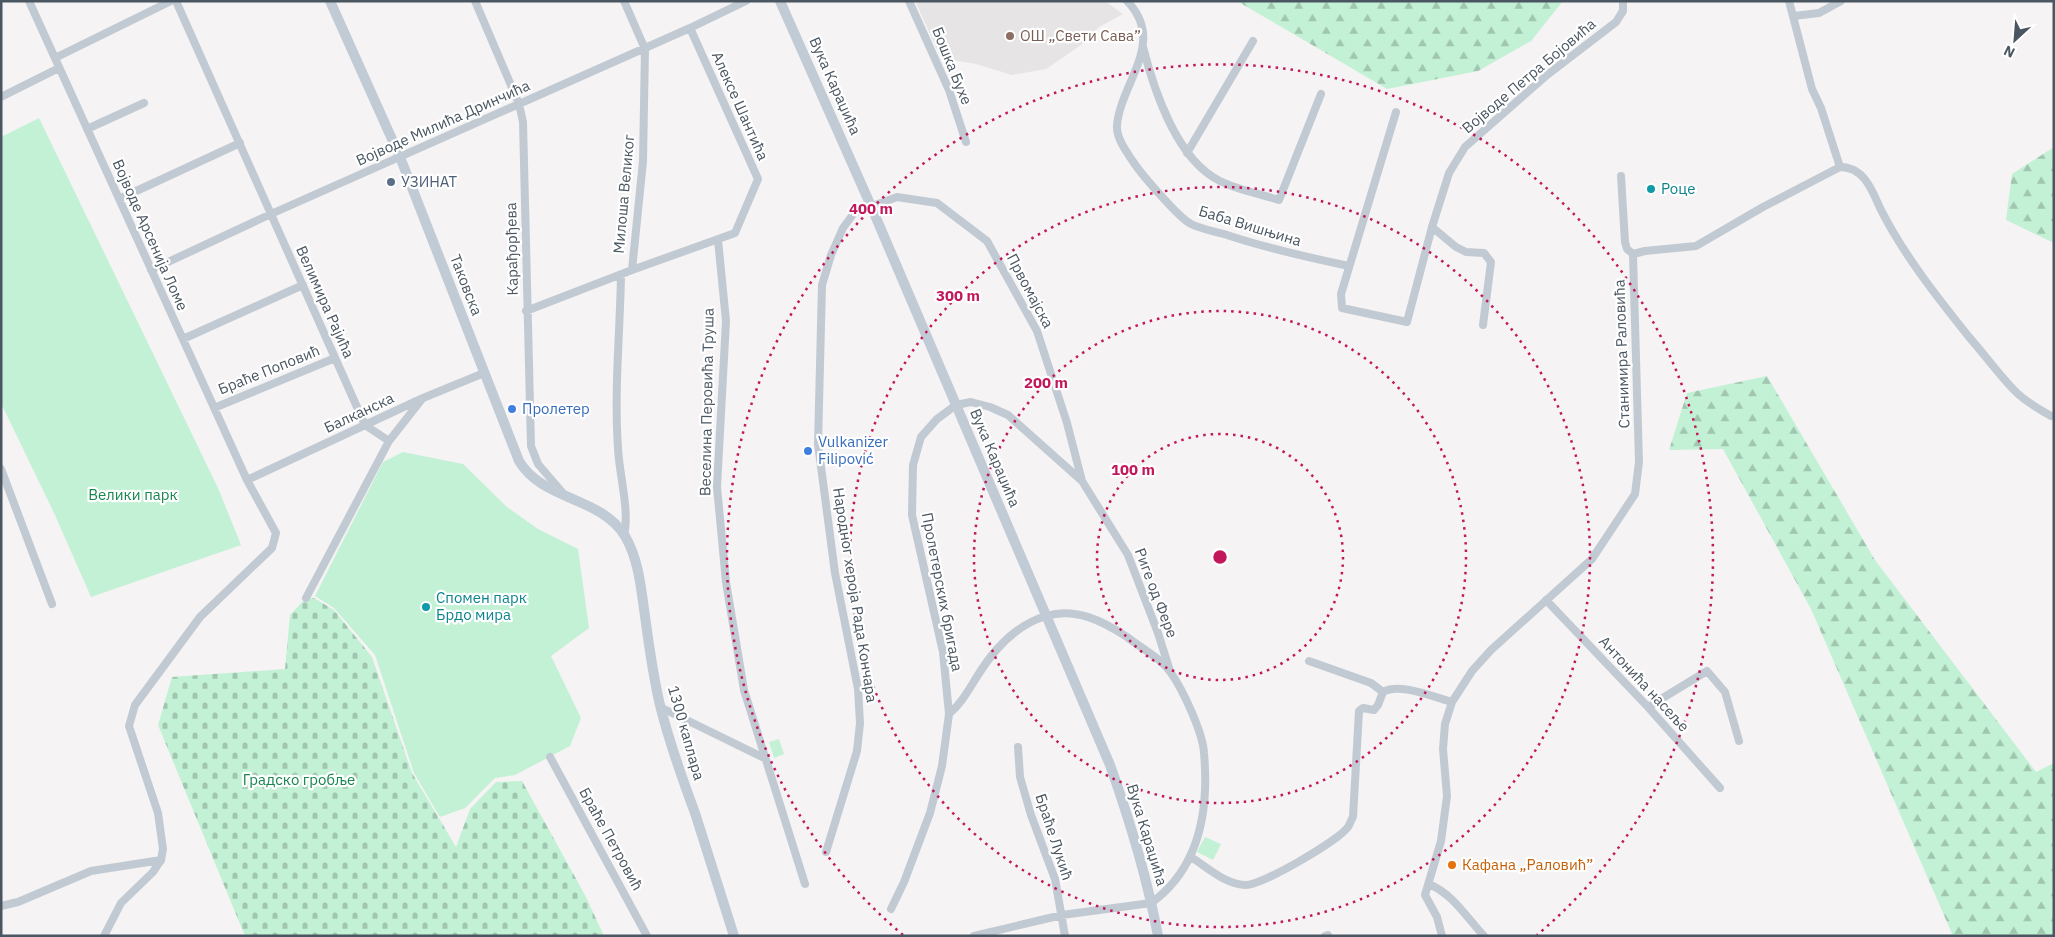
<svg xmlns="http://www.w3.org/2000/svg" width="2055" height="937" viewBox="0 0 2055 937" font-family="'IBM Plex Sans',sans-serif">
<defs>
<pattern id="forest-firs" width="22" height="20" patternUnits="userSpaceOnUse" patternTransform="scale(1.25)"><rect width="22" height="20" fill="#c3f1d5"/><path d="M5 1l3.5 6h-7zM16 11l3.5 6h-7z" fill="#a0c6b0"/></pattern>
<pattern id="cemetery-stones" width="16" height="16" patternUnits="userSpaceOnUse" patternTransform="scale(1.25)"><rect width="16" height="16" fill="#c3f1d5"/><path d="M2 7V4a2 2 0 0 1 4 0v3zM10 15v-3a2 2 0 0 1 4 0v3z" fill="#a0c6b0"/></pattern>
</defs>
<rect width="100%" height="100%" fill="#f5f3f3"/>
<!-- education -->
<path fill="#e6e4e5" d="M915,1H1105L1123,14L1099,27L1081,45L1046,69L1012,75L976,64L941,58Z"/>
<!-- green -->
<path fill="#c3f1d5" d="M39,118L218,488L241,545L91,597L55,515L1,403V137Z
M403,452L463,464L507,507L538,529L578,549L589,628L551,656L581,718L570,746L515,775L495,778L465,808L440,817L414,773L375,655L334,608L315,596L383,462Z
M779,739L784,754L774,758L769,742Z
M1205,837L1221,844L1213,860L1197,852Z"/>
<!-- forest -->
<path fill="url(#forest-firs)" d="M1237,1H1563L1531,41L1478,71L1387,89Z
M2054,147V243L2006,220L2012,174Z
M1767,376L1875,560L2036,772L2054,763V936H1953L1811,609L1723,449L1669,450L1687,393Z"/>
<!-- cemetery -->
<path fill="url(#cemetery-stones)" d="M306,598H314L334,610L372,657L412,773L456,847L470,809L496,782L522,781L585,895L604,936H245L158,725L172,677L285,669L290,615Z"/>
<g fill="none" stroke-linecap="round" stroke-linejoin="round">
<!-- street -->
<path stroke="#c1cad2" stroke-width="8" d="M29,1L247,480L276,533L272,548L200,617L135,705L129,726L158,813L163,849L161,860L153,872L121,903L104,936
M176,1L365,425L389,441
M475,1L519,104L523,122L531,446L538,464L562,492
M909,1L949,90L966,142
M1127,1C1167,42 1121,82 1117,125C1116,139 1127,152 1134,163C1142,175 1179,218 1191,224C1201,229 1213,231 1224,234C1265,248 1306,257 1349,266
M1789,1L1812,89L1821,108L1840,167
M1794,16L1819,13L1841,1
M1143,47C1154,90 1177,160 1220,181C1238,190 1260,194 1279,200L1321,94
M55,58L171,1
M1,97L59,68
M1396,112L1341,294L1342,308L1407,322L1432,227L1449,173L1465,147L1547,75L1616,22L1623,11V1
M87,129L144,103
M1187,153L1253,41
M1621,176L1625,242L1627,249L1633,254
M119,199L240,143
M1432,227L1456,247L1466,252L1484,253L1491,262L1483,325
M718,240L726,321L717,487L726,582L744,690L805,884
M1633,254L1645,251L1696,246L1763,207L1840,167C1864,167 1872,190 1880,208C1903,254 1937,297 1969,337C1985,355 1999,375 2016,392C2026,402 2039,409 2051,416
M151,270L271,214L690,28L746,1
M632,270L735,233L758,179L690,28
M621,275C620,333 614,391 618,448C619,474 630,511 624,535
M526,311L632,270L643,161L645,49L624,1
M183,339L303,285
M214,408L335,358
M1,469L52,604
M247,480L423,398L484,373
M306,598L389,441L422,399
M1546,600L1648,707L1720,788
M1309,661L1371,683L1383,692
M660,707L764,758
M1648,707L1707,671L1725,692L1739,741
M949,714C962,703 969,689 978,675C994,649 1016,625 1046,616C1075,607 1103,621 1127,637C1141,648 1161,658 1171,673C1183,690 1203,733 1204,753C1209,809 1200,868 1151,903L1062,915L974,936
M1018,747L1020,777L1031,815L1055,879L1065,936
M550,757L647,936
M826,852L857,751L860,723L858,689L835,573L818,444L822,285L831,255L843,228L854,213L897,197L937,203L987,241L1037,331L1067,423L1082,481
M1191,857C1208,868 1225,884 1245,885C1261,886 1338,841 1348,827C1350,824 1351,820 1353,817L1359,711L1363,708L1374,710L1378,705L1383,692C1398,682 1434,697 1452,702
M1429,884C1454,895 1466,917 1484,936
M1,906L18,902L91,871L161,860
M891,909L904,882L930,813L942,766L949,714L943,652L912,515L913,465L921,437L937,419L956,405L971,402L990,407L1008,415L1082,481L1128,555L1158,633L1170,671
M1325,936L1328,935
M1442,936L1437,917L1425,895L1441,841L1447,796L1443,749L1445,724L1452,702L1472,671L1491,650L1592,559L1635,494L1639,462L1633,254"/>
<!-- secondary -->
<path stroke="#c1cbd6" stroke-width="10" d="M330,1L400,157L519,461C543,501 600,496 625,536C639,560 641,589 645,616C649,646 653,676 660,705C669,742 682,778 695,813C708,854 721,895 734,936
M780,1L871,206L1110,765C1130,821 1147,877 1158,936"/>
</g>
<!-- distance rings -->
<g fill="none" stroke="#c2185b" stroke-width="2.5" stroke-dasharray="2.5 5">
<circle cx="1220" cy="557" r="123"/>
<circle cx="1220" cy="557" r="246"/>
<circle cx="1220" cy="557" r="370"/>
<path d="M903 935A493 493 0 1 1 1537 935"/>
</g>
<!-- markers -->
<circle fill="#8d6e63" stroke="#fff" stroke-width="2" cx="1010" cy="36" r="5"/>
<circle fill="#5c6f8a" stroke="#fff" stroke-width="2" cx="391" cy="182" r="5"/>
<g fill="#0f9aa8" stroke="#fff" stroke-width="2">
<circle cx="1651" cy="189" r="5"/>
<circle cx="426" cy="607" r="5"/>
</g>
<g fill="#3f7fe0" stroke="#fff" stroke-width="2">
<circle cx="512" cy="409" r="5"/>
<circle cx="808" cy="451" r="5"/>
</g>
<circle fill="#e8710a" stroke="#fff" stroke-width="2" cx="1452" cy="865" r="5"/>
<g text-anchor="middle" stroke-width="4.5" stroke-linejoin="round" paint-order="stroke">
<!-- education labels -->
<g font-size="15" fill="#785e54" stroke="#fff" text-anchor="start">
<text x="1020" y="41">ОШ „Свети Сава”</text>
</g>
<!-- street labels -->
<g font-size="15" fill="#4a5661" stroke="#fff">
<text transform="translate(952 66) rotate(68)" y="5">Бошка Бухе</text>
<text transform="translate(1529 76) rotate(-40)" y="5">Војводе Петра Бојовића</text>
<text transform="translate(835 86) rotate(66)" y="5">Вука Караџића</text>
<text transform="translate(740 106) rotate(66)" y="5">Алексе Шантића</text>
<text transform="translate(443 123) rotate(-24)" y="5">Војводе Милића Дринчића</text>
<text transform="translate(624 194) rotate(-85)" y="5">Милоша Великог</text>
<text transform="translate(1250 226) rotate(17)" y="5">Баба Вишњина</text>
<text transform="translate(150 235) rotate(66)" y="5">Војводе Арсенија Ломе</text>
<text transform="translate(512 249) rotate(-91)" y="5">Карађорђева</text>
<text transform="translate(466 285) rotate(69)" y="5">Таковска</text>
<text transform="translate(1030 291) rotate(62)" y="5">Првомајска</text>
<text transform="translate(325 302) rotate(66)" y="5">Велимира Рајића</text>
<text transform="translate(1622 354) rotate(-92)" y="5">Станимира Раловића</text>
<text transform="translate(269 370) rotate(-22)" y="5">Браће Поповић</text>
<text transform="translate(707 402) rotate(-89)" y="5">Веселина Перовића Труша</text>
<text transform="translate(359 413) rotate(-25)" y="5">Балканска</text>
<text transform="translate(995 458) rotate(67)" y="5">Вука Караџића</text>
<text transform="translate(942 592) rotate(79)" y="5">Пролетерских бригада</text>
<text transform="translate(1156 593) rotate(69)" y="5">Риге од Фере</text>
<text transform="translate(855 595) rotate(81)" y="5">Народног хероја Рада Кончара</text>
<text transform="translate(1644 684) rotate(47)" y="5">Антонића насеље</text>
<text transform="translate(686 733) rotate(74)" y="5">1300 каплара</text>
<text transform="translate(1147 835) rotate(73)" y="5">Вука Караџића</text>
<text transform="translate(1054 837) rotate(72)" y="5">Браће Лукић</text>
<text transform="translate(611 839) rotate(61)" y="5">Браће Петровић</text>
</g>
<!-- service labels -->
<g font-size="15" fill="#4e5e75" stroke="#fff" text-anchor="start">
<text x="401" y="187">УЗИНАТ</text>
</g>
<!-- culture labels -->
<g font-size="15" fill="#0d838f" stroke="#fff" text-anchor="start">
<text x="1661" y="194">Роце</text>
<text x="436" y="603">Спомен парк<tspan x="436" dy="17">Брдо мира</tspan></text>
</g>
<!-- shop labels -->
<g font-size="15" fill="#366cbe" stroke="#fff" text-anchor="start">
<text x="522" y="414">Пролетер</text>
<text x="818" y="447">Vulkanizer<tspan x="818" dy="17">Filipović</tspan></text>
</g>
<!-- park labels -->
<g font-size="15" fill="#17864f" stroke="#fff">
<text x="133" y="500">Велики парк</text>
<text x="299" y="785">Градско гробље</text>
</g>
<!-- food labels -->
<g font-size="15" fill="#c56008" stroke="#fff" text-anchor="start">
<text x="1462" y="870">Кафана „Раловић”</text>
</g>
</g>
<circle cx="1220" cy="557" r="8" fill="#c2185b" stroke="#fff" stroke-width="2.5"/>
<g font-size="15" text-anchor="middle" font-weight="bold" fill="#c2185b" stroke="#fff" stroke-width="4.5" stroke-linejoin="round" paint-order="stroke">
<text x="871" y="214">400 m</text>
<text x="958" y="301">300 m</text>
<text x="1046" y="388">200 m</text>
<text x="1133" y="475">100 m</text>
</g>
<!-- border -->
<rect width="2055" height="937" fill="none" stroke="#4a5661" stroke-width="5"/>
<!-- north arrow -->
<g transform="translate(2015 40) rotate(206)" stroke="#ffffff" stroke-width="4" paint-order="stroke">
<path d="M0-4L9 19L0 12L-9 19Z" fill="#4a5661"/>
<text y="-8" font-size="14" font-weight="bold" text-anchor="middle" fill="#4a5661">N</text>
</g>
</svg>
